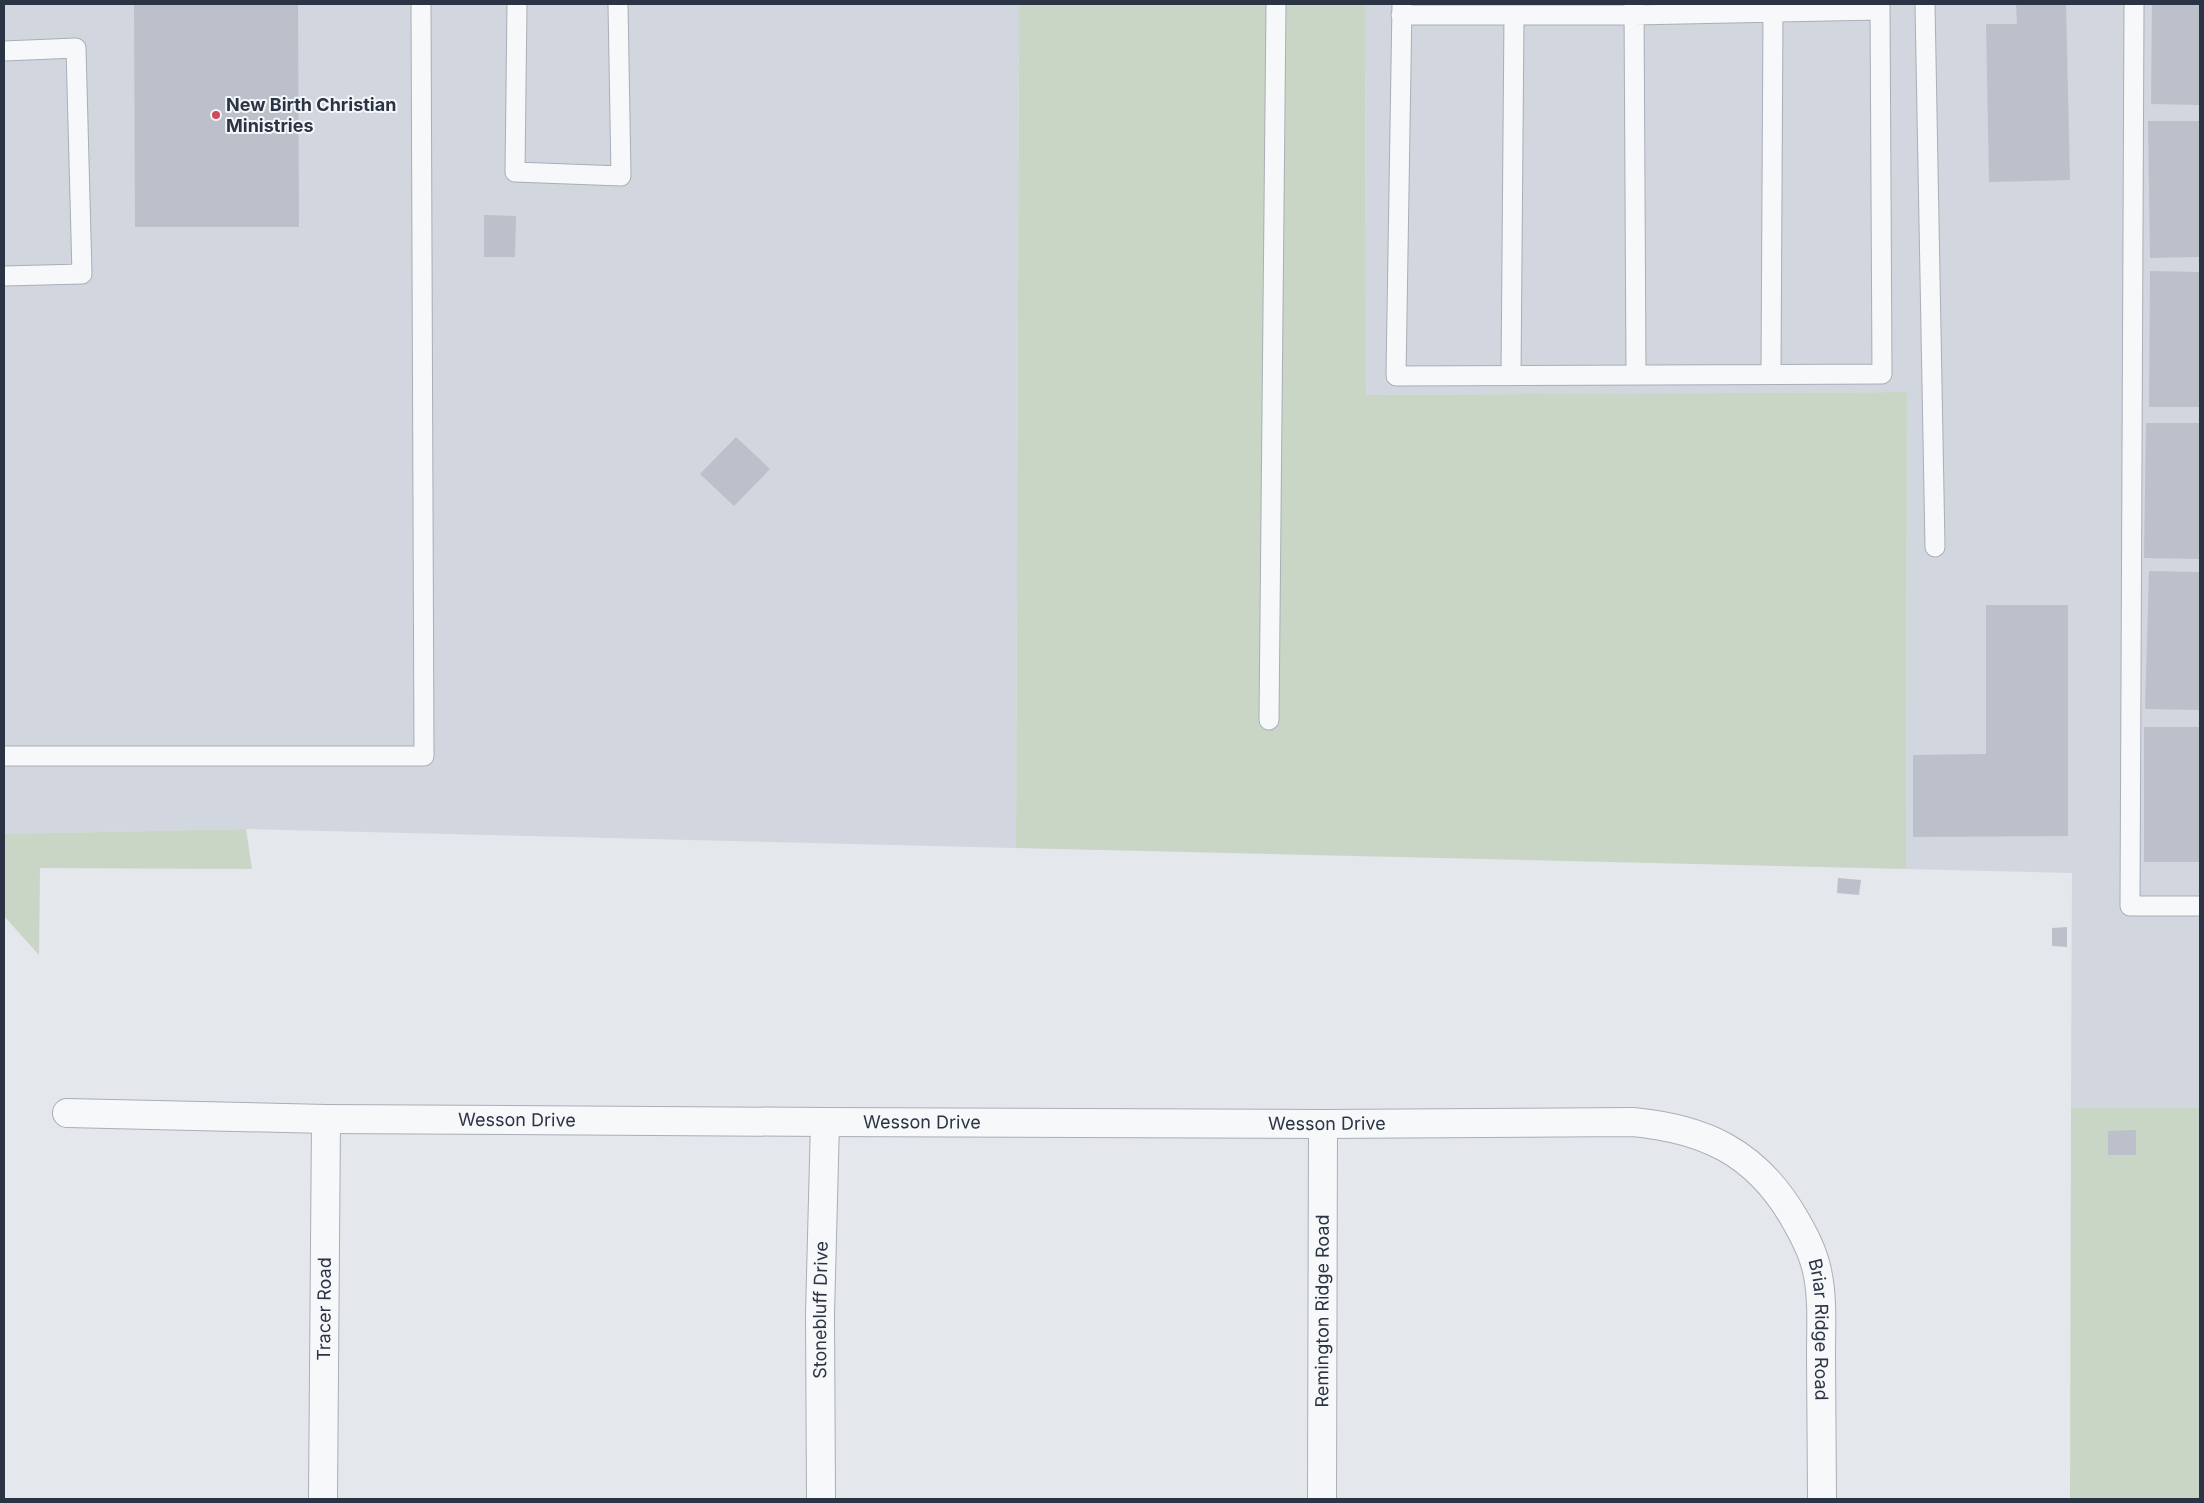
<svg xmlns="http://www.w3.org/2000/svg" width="2204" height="1503" viewBox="0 0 2204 1503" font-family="Inter,sans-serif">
<rect width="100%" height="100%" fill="#e4e7ec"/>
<!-- built -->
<path fill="#d2d6de" d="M4,4H1019L1016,848L246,829L4,834Z
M1365,4H2200V1108H2071L2072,873L1906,869L1907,392L1366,395Z"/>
<!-- green -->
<path fill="#c9d6c5" d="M1019,4H1365L1366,395L1907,392L1906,869L1016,848Z
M246,829L252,869L40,868L39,955L4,916V834Z
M2071,1108H2200V1499H2070Z"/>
<!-- building -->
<path fill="#bbc0ca" d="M134,4H298L299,227H135Z
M2016,4H2066L2070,180L1989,182L1986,24H2017Z
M2152,4H2200V105L2151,104Z
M2148,121H2200V257L2150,258Z
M484,215L516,216L515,257H484Z
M2150,271L2200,272V407H2149Z
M2146,423H2200V559L2144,558Z
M736,437L770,469L734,506L700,474Z
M2149,571L2200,572V710L2145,709Z
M1986,605H2068V836L1913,837V755L1986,754Z
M2144,727H2200V862H2144Z
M1838,878L1861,880L1859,895L1837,893Z
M2067,927V947L2052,946V928Z
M2136,1130V1155H2108V1131Z"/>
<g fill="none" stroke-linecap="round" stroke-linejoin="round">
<!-- lane casing -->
<g stroke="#a9aeb7" stroke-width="21">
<path id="lane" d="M517,4L515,172L621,176L618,4
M1402,4L1396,376L1882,374L1880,4
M1634,4L1636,375
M1925,4L1935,547
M2134,4L2130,906H2200
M1401,15H1634L1880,10
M4,51L76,48L82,274L4,276
M1771,374L1773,12
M1511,376L1514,15
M1269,720L1276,4
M4,756H424L421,4"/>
</g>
<!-- street casing -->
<g stroke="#a9aeb7" stroke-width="30">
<g id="street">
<path id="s1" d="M67,1113L326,1119L825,1122L1323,1124L1633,1122C1705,1129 1755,1152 1793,1216C1803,1233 1813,1251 1817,1271C1823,1297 1821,1328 1821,1355C1821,1403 1822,1451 1822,1499"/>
<path id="s2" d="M323,1499L326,1119"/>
<path id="s3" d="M821,1499L820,1314L825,1122"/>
<path id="s4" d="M1322,1499L1323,1124"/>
</g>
</g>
<!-- lane -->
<use href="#lane" stroke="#f7f8fa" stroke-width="19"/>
<!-- street -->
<use href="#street" stroke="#f7f8fa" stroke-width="28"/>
</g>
<!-- markers -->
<circle fill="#d1495b" stroke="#f4f6f9" stroke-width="2" cx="216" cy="115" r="5"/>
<g text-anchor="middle" stroke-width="4" stroke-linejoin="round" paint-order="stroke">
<!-- poi labels -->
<g font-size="18" font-weight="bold" fill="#2b3445" stroke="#f4f6f9" text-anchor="start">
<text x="226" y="111">New Birth Christian<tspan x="226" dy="21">Ministries</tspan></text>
</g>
<!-- street labels -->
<g font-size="18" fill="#2b3445" stroke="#f4f6f9">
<text dy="6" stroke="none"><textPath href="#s1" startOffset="450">Wesson Drive</textPath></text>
<text dy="6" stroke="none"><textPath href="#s1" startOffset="855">Wesson Drive</textPath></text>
<text dy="6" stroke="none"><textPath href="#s1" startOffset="1260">Wesson Drive</textPath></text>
<text dy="6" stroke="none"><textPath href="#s2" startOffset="190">Tracer Road</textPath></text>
<text dy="6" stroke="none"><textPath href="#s3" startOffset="189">Stonebluff Drive</textPath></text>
<text dy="6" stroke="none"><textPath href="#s4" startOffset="188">Remington Ridge Road</textPath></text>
<text dy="6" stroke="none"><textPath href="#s1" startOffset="1879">Briar Ridge Road</textPath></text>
</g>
</g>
<!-- border -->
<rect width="2204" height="1503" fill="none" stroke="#2b3445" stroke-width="10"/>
</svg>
